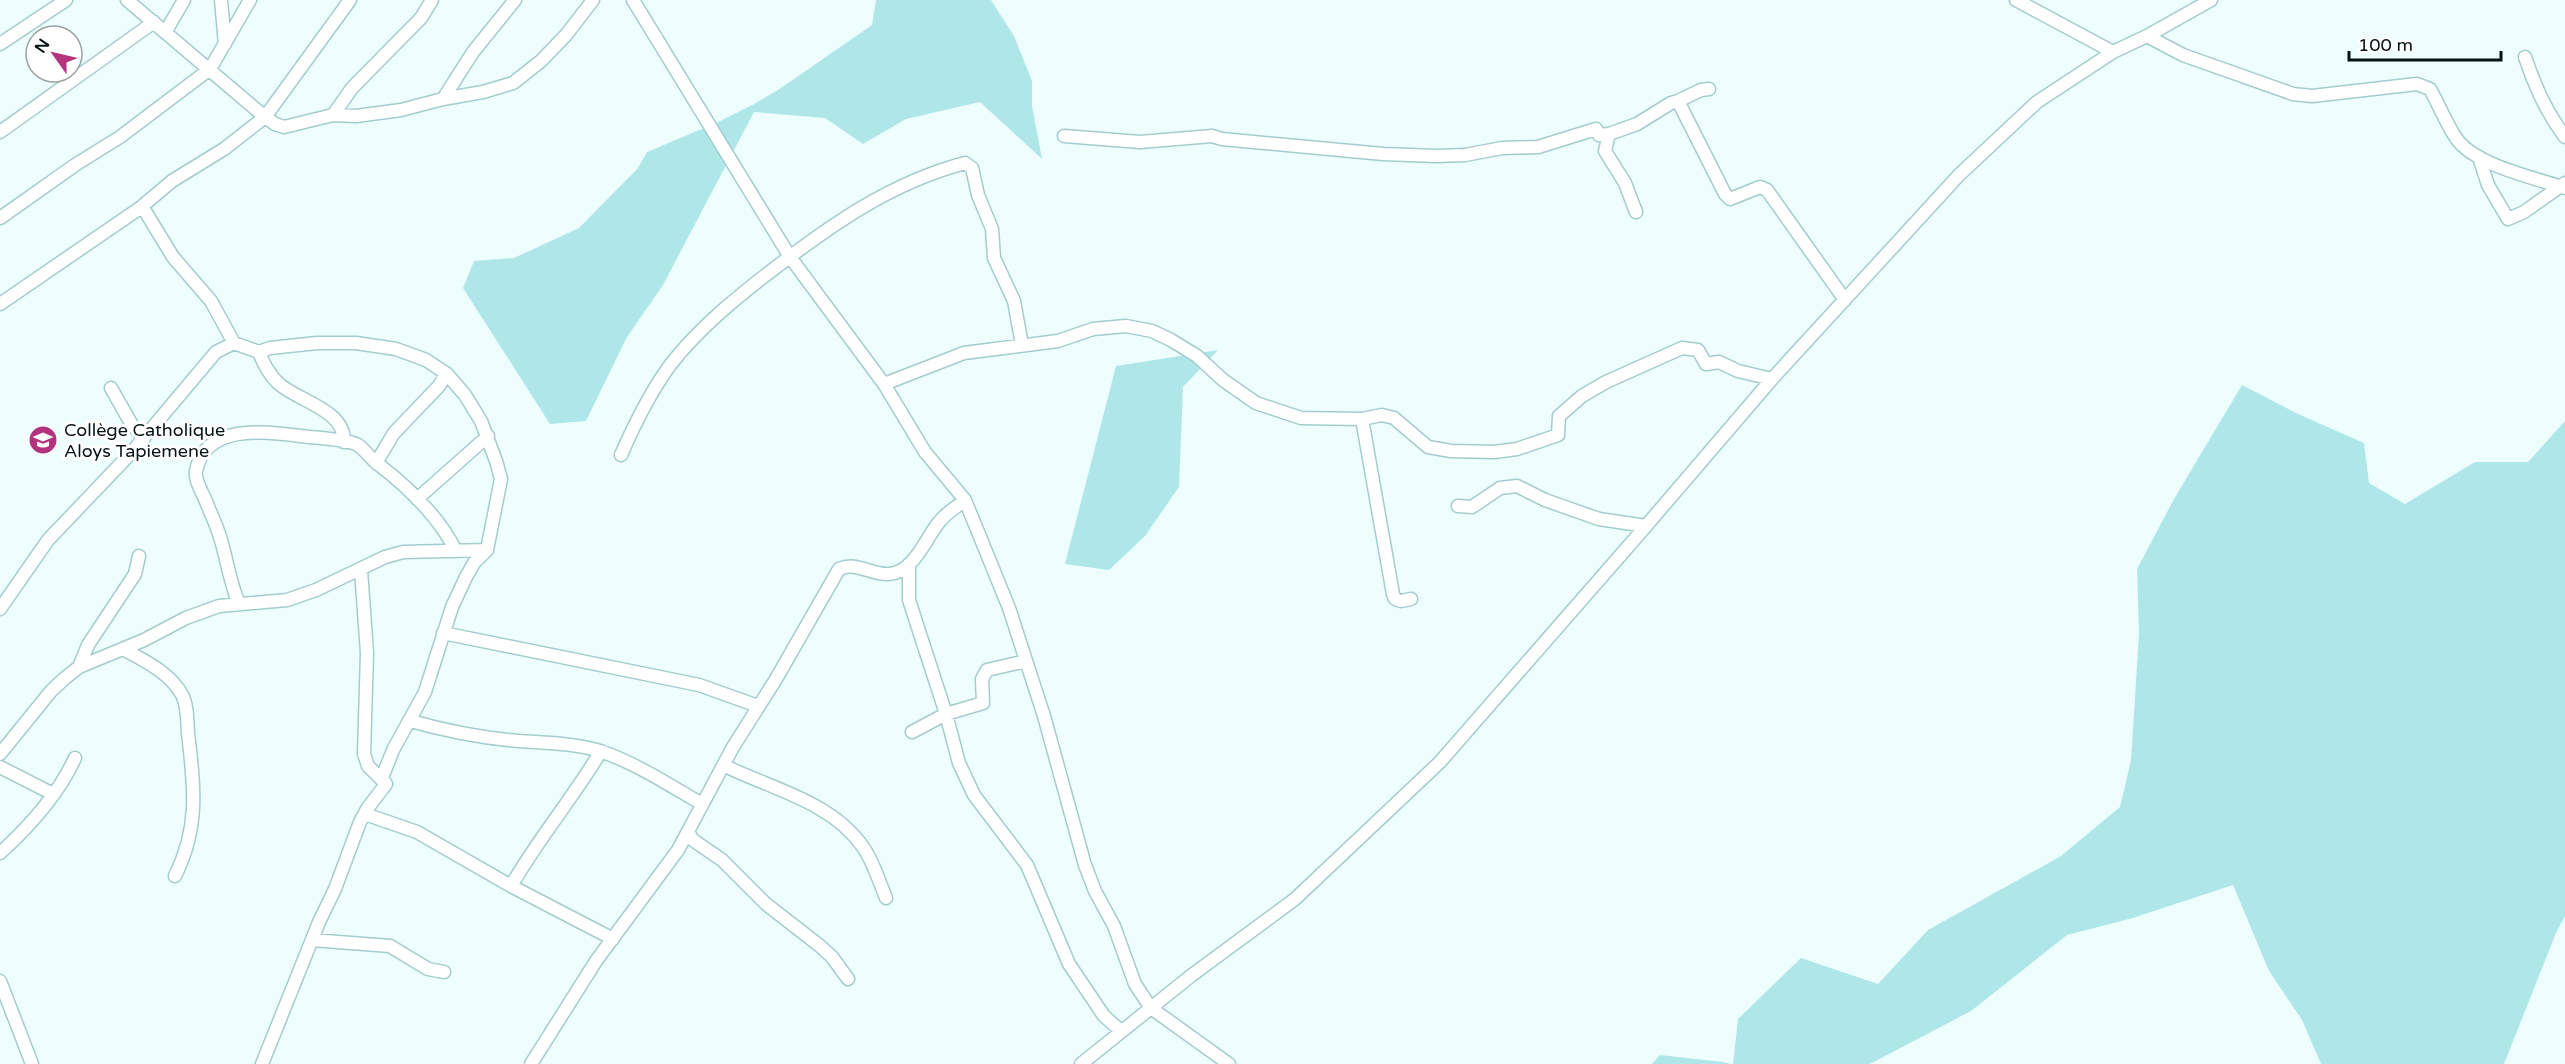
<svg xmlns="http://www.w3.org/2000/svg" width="2565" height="1064" viewBox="0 0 2565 1064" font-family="'Varela Round',sans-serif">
<rect width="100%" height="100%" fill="#eefeff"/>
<!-- green -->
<path fill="#afe7e9" d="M876,0H991L1014,36L1032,81V106L1042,159L980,102L906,119L863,144L825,118L754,112L663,285L627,337L586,421L550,424L463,288L474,261L514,258L579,228L638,168L647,152L716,123L754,104L778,90L872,25Z
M1218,350L1183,387L1179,487L1145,536L1109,570L1065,564L1116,366Z
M2242,385L2298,414L2364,443L2369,483L2405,504L2475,462H2528L2565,421V916L2556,933L2504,1064H2321L2302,1020L2269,971L2233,885L2133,918L2067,935L1971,1011L1870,1064H1733L1738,1019L1801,958L1878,984L1928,930L2061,856L2120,807L2131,760L2139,633L2137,569L2174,499Z
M1660,1055L1723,1062L1731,1064H1652Z"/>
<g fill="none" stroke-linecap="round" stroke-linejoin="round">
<!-- minor casing -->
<g stroke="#a4cccd" stroke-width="15">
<path id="minor" d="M127,0L265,117L275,124L284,127L333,115L356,116L401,110L443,99L483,92L513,83L541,61L566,35L593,0
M221,0L225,44
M633,0L790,257L884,384L925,452L965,500L1009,608L1044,716L1085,865L1095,891L1114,926L1135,984L1151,1008L1229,1064
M2016,0L2113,52
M166,31L184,0
M2147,36L2183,55L2293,94L2312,96L2417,84L2430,89C2439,105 2446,123 2456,138C2474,165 2535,178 2565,188
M0,44L66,0
M2525,57C2535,86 2546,112 2565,137
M443,99L473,52L515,0
M1678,101L1701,90L1709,89
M333,115L352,88L421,18L432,0
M0,132L154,22
M1609,134L1637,124L1671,103L1678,101L1725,194L1730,199L1760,187L1767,190L1845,300
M1064,136L1140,142L1212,136L1222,139L1383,154L1436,156L1465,155L1502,148L1538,147L1596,129L1599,135L1609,134L1605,151L1625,183L1636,212
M2479,157L2488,185L2508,219L2524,212L2565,183
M140,208L145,211L173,257L211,301L234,343
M0,218L75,165L120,137L210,69L250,0
M0,304L140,208L172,181L224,149L265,117L350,0
M259,352C263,363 270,375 278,383C297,401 345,409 344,442
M884,384L964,353L1058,341L1093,329L1126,326L1152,331L1171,340L1197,356L1223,380L1256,403L1301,418L1362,419L1382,415L1394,418L1428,447L1451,451L1494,452L1517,449L1558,435L1559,416L1582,396L1606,382L1682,348L1698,350L1706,364L1719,362L1738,371L1772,379
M111,388L132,425L144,438
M1362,419L1393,594L1395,599L1401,601L1411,599
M621,455C635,423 650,392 671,364C699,328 736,298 771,271C831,225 890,183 965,163L972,168L978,195L992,229L994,258L1014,301L1022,345
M376,463L394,433L438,387L447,374
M417,499L488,436
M1458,506L1472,507L1500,488L1517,486L1545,500L1599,519L1646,526
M909,564V600L946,714L959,763L974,795L1027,865L1069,964L1104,1016L1121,1031
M361,570L367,653L364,754L368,766L386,784
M239,604C229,581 227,557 219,534C216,524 211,514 207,504C204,495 194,480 196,471C206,420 272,433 309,437C320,438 349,440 358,445C365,450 371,459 378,464C408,487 439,517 456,551
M0,609L48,540L131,453L216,352L234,343L259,352L270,348L317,343H356L396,349L426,360L447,374L465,395L481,421L496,461L501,479L487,550L474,563L466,577L452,607L425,692L393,750L382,778L386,784L367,809L360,822L335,889L319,922L262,1064
M443,633L699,685L758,706
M123,649C143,660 169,672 181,693C188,704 187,721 188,733C194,786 200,826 175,876
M79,667L88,645L135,574L139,556
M411,721C446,731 482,738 519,741C546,743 574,743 600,751C636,763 669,785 702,804
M912,732L946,714L983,703L982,679L987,670L1026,661
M0,754L51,691L65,678L79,667L144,640L186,618L219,606L287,600L316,590L385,557L403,552L487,550
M723,765C771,789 831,801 863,847C873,861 879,881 886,898
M0,767L53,794
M365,814L417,832L511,886L613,939
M688,832L693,840L722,860L766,904L820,946L832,957L848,979
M0,853C30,826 58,795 75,758
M511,886C538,839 573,798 601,751
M312,940L390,946L428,969L444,972
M0,981L32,1064
M531,1064L596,961L678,850L733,747L776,679L839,569C857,561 870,575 889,574C914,573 926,537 940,521C947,512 957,507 965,500
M1081,1064L1192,975L1295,899L1440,762L1646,526L1772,379L1959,175L2037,102L2113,52L2147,36L2211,0"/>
</g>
<!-- minor -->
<use href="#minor" stroke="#fff" stroke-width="12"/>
</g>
<!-- icons -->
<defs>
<g id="school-disc" transform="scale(1.5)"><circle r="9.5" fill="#b3337e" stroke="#fff"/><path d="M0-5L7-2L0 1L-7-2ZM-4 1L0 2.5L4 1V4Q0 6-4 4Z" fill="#fff"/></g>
</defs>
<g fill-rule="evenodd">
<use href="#school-disc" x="43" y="440"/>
</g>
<g text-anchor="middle" stroke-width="6" stroke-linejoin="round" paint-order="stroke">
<!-- poi labels -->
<g font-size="18" fill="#041313" stroke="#fff" text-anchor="start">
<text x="64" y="436">Collège Catholique<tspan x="64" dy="21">Aloys Tapiemene</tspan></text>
</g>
</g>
<!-- north arrow -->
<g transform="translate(54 54) rotate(304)"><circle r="28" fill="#ffffff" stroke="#9ba1a1" stroke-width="1.5"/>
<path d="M0-4.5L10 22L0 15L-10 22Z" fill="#b3337e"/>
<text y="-9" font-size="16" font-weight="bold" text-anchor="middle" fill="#041313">N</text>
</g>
<!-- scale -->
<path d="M2349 51v9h152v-9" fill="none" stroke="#041313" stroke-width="3"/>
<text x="2358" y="51" font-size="18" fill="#041313" stroke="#ffffff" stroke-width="4.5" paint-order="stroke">100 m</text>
</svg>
